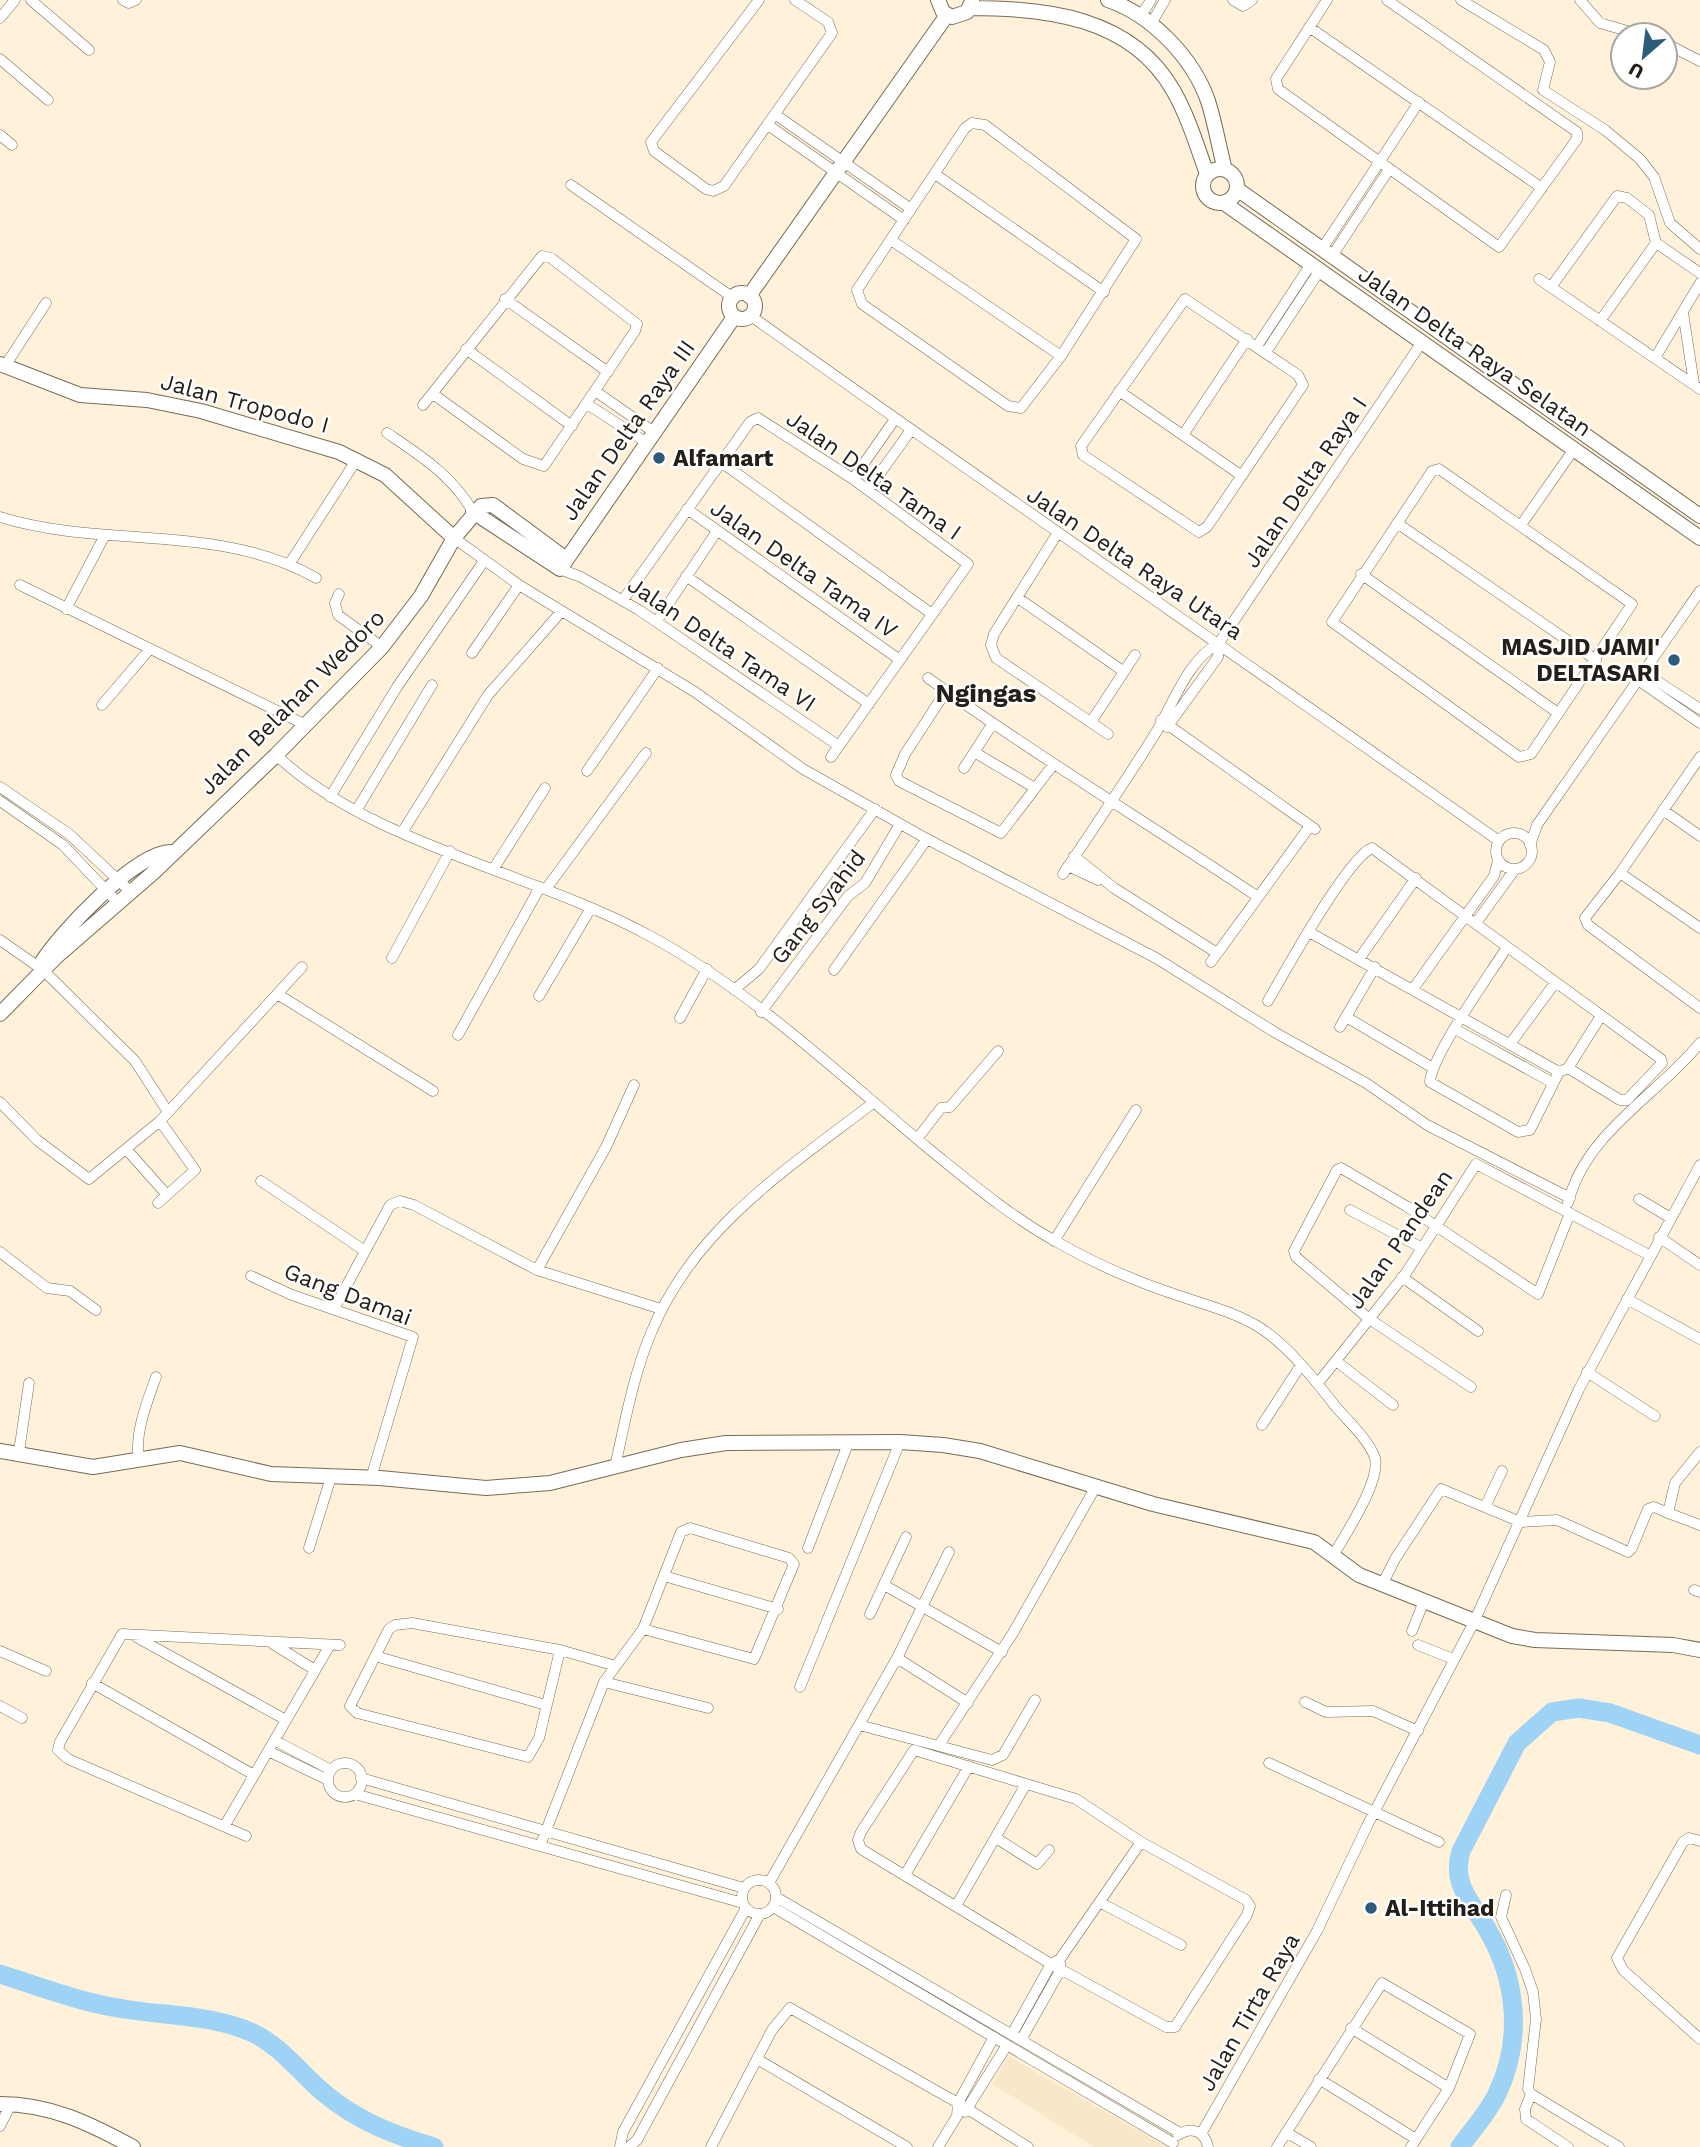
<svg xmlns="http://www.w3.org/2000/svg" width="1700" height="2147" viewBox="0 0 1700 2147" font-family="'Work Sans',sans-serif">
<rect width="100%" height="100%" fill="#fff1da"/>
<!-- built -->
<path fill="#f8e7c9" d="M1008,2056L1167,2147H1094L992,2084Z"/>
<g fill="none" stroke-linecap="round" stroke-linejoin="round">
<!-- river -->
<path stroke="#9fd3f6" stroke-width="19" d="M0,1974C40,1987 82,2003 124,2009C166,2016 216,2015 255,2034C283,2048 301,2074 324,2093C357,2121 394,2135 434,2147
M1460,2147C1472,2130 1488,2113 1497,2094C1523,2040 1517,1979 1487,1929C1471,1901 1451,1884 1461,1851L1517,1743L1552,1712L1579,1708L1610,1713L1700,1745"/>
<!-- street casing -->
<g stroke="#766b56" stroke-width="11">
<path id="street" d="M31,0L89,50
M123,0L129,3L136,0
M759,0L651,142L654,151L706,189L713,191L724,186L832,33L828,22L795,0
M1233,0L1243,6L1252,0
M1327,0L1276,79L1278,89L1499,247L1577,139V132L1387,0
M1461,0L1544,50L1550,62L1543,90L1605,130L1640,159L1654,177L1670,223L1700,249
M1580,0L1600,23L1641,35
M1140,17L1151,0
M0,18L15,0
M1151,24L1165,0
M1309,27L1542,188
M1665,43L1700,61
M0,59L48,100
M776,115L911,209
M972,123L985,125L1136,239L1061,356L1021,408L1008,406L862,304L857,290L965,128Z
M768,125L904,220
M0,135L12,145
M935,174L1104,292
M571,185L732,297
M891,240L1061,356
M1322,249L1419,102
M1332,256L1388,171
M1539,279L1700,389
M1551,287L1617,196L1627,198L1649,215L1656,243
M505,299L608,372
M1185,299L1298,375L1303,385L1207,527L1199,532L1083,455L1081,446Z
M1683,312L1694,384
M751,316C999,493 1250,665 1499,841
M1600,321L1656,243L1700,273
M1257,346L1311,264
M466,349L572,426
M1266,352L1320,270
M1655,358L1700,283
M5,366L46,303
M595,391L654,432
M1119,391L1242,476
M587,404L647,443
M423,405L542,256L551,258L637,324L635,331L544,466L523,459L433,394
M387,433C421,456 453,476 473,512
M1183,435L1247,339
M721,462L932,614
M1439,469L1632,604L1531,754L1519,757L1332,622L1432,471Z
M853,479L895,419
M868,490L911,430
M687,509L900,660
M0,517C103,549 221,523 316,578
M1397,523L1596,660
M1521,525L1574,449
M1057,534L994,634L991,645L996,658L1108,734
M454,538L519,585L695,692L803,769L927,839L1156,958L1276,1033L1366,1083L1427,1125L1570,1198
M290,563L357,459
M560,569L581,577L639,610L839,746
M1361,574L1558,713
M686,576L869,704
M20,585L306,725
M339,594L335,603L338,615L382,647
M1018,598L1123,671
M623,600L750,422L758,418L853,479L968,564L831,757
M66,609L105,535
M657,621L717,531
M472,653L519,585
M1643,672L1700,709
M928,678C1035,755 1148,823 1258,897
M1638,680L1700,723
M946,691L905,754L896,775L899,781L1001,833L1053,765
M102,705L149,650
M1161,720L1315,829
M1091,722L1135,655
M1167,727L1218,657L1219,643
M974,752L1035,788
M276,755C372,845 533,872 650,936C752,991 840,1075 929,1149C970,1182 1011,1217 1057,1242C1092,1262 1130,1279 1168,1292C1199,1303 1234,1311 1262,1329C1291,1349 1314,1379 1336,1407C1348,1421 1369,1440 1375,1458C1381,1481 1345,1535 1333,1556
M1700,757L1620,873L1585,918L1588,925L1700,1008
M964,768L993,723
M587,771L658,668
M0,787L69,834L130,891
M330,797L397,687L484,561
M0,801L63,845L117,902
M1663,810L1700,836
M356,811L432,685
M403,831L488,695L561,612
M1496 851a18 18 0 1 1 36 0a18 18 0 1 1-36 0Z
M1530,845L1537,825L1700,591
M1074,856L1114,888L1217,953
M1068,866L1098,880
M494,868L545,788
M1620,873L1700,928
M1063,874C1094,828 1125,782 1155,734C1173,705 1187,660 1219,643L1422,342
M546,889L646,753
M1476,923L1515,869
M0,940L43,970L135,1061L168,1112
M1507,947C1491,973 1431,1056 1430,1082L1518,1132L1530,1130L1559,1072
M392,958L450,851
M1359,959L1416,878
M1211,962L1310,826
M834,970L927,839
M1413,989L1494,876L1498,861
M734,990L759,969L875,809
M279,995L433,1091
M539,996L591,908
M1268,1001C1284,973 1348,857 1372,848L1661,1059L1662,1063L1627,1100H1620L1568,1068L1559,1072L1309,932
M761,1012L848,896L865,883L900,824
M1346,1017L1433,1068
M680,1018L707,969
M1340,1027L1375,967
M1455,1029L1553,1083
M458,1035L540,887
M1510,1044L1555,983
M1568,1068L1601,1016
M0,1102L37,1140L89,1179L160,1121L302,967
M160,1121L195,1170L167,1195
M917,1139L941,1108L950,1107L998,1051
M127,1150L167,1195L158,1203
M261,1181L365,1251
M1639,1199L1669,1217
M1568,1203C1586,1132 1657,1096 1700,1043
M1350,1210L1422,1248
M1659,1237L1700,1265
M1054,1241L1136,1110
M0,1252L47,1288L70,1291L96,1310
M537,1270L606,1147L634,1085
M251,1276L292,1295L413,1337L371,1478
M1402,1277L1478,1331
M1627,1299L1700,1339
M334,1309L390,1205L400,1201L414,1205L537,1270L661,1309
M1336,1361L1393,1405
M1587,1372L1655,1416
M1318,1383L1406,1273L1476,1164L1651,1256
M1471,1387L1368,1318L1296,1257L1294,1251L1337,1170L1341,1168L1406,1206L1538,1294L1570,1213
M1262,1425L1301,1365
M19,1452L29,1383
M139,1461C134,1434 147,1402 156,1377
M615,1467C625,1422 633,1376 651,1333C694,1228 787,1169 873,1103
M1486,1505L1502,1471
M1668,1513L1700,1525
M309,1548L331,1477
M808,1548L849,1441
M664,1576L778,1609
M884,1585L1002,1652
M1382,1585L1395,1559L1441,1489L1521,1522L1557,1520L1628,1552L1632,1548L1648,1509L1654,1507L1668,1513L1675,1483L1700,1452
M1694,1590L1700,1592
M870,1614L906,1537
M1412,1631L1424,1601
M136,1637L286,1720
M273,1644L315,1670
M1418,1645L1453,1659
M560,1650L539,1738L528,1757L357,1713L350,1706L389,1629L395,1625L412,1623L560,1650L616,1666
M0,1651L46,1671
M375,1656L546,1705
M897,1658L968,1703
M604,1682L708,1708
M92,1683L254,1775
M800,1687L900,1442
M1305,1702L1326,1712L1373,1711L1418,1731
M0,1706L22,1718
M859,1725L992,1760L1003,1755L1035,1700
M274,1740L331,1770
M939,1745L1013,1633L1095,1488
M914,1750L1076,1799L1141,1842L1246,1900L1250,1906L1247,1915L1175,2027H1166L1051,1964L861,1849L858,1840L861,1832Z
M268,1751L328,1780
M1269,1763L1439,1842
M328 1780a17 17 0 1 1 34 0a17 17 0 1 1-34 0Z
M361,1778L744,1888
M355,1794L743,1903
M225,1825L330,1645
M246,1836L68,1759L58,1750L60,1742L122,1634L340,1645
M996,1838L1037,1864L1049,1850
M1700,1841L1689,1838L1683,1842L1617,1958L1623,1970L1700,2039
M540,1846L604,1682L643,1629L681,1532L690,1528L789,1558L794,1564L754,1659L643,1629
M905,1875L969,1766
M742 1897a17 17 0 1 1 34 0a17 17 0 1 1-34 0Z
M769,1883L897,1658L949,1552
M1506,1895L1501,1917L1525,1969L1533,1992L1536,2019L1528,2089L1531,2094L1619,2147
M776,1897L1180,2133
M1101,1903L1181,1945
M956,1906L1026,1784
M773,1907L1173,2143
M1351,2028L1449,2088
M1012,2034L1051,1964L1060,1959L1141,1842
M1021,2040L1061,1969L1060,1963
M757,2059L907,2147
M1319,2079L1416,2139
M1531,2094L1525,2109L1526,2119L1568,2147
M965,2112L1007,2045
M0,2126L11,2104
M1286,2132L1311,2147
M1201,2134L1317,1931L1368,1824L1474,1622L1579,1389L1700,1165
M1178,2135C1191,2126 1205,2131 1208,2147
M620,2147L623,2132L746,1908
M629,2147L637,2140L760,1914
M711,2147L772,2030L790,2008L958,2103L1028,2147
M938,2147L957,2116L958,2103L994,2037
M1277,2147L1382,1983L1470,2034L1449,2088L1411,2147"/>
</g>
<!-- secondary casing -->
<g stroke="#766b56" stroke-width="16">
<path id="secondary" d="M938,0L943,12L952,17L967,12L972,1
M1108,0C1152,15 1193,58 1208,101C1215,123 1219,147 1225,170
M970,8C1046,8 1131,17 1173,90C1188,116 1197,146 1207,174
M1203 186a17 17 0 1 1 34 0a17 17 0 1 1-34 0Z
M1237,189L1700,516
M1224,203L1700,538
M729 306a13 13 0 1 1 26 0a13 13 0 1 1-26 0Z
M749,296L947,15
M0,364L80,395L147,400L201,411L339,452L385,475L454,538
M473,512L560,569L734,317
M40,965C57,936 137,850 172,852
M0,1014L56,957L154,872L276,755L382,647L421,596L454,538L481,506L493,505L566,559
M0,1451L93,1467L180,1453L271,1474L380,1478L486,1488L550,1483L681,1450L726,1443L900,1442L943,1445L980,1451L1153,1504L1314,1542L1359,1575L1512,1636L1535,1640L1673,1645L1700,1650
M0,2104C50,2104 89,2123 133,2147"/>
</g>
<!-- street -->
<use href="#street" stroke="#fff" stroke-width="10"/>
<!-- secondary -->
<use href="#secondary" stroke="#fff" stroke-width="14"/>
</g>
<!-- markers -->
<g fill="#2b5c7a" stroke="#fff" stroke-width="2.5">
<circle cx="659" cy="458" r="7"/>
<circle cx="1674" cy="660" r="7"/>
<circle cx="1371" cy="1908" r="7"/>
</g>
<g text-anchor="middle" stroke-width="5" stroke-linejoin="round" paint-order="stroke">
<!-- street labels -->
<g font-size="23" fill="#252017" stroke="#fff">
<text transform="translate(1475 351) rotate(35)" y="8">Jalan Delta Raya Selatan</text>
<text transform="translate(245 403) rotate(15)" y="8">Jalan Tropodo I</text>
<text transform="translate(628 430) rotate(-55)" y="8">Jalan Delta Raya III</text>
<text transform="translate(874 475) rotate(35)" y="8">Jalan Delta Tama I</text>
<text transform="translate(1305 482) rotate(-56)" y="8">Jalan Delta Raya I</text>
<text transform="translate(1135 563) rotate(34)" y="8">Jalan Delta Raya Utara</text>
<text transform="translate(804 569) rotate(35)" y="8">Jalan Delta Tama IV</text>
<text transform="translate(722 644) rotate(34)" y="8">Jalan Delta Tama VI</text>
<text transform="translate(292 702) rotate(-45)" y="8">Jalan Belahan Wedoro</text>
<text transform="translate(818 907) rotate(-52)" y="8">Gang Syahid</text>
<text transform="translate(1400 1239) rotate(-55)" y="8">Jalan Pandean</text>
<text transform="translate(348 1294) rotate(21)" y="8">Gang Damai</text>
<text transform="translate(1249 2012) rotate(-60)" y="8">Jalan Tirta Raya</text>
</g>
<!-- poi labels -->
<g font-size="23" font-weight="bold" fill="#252017" stroke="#fff" text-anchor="start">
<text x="673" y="466">Alfamart</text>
<text x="1660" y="655" text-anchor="end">MASJID JAMI'<tspan x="1660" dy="26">DELTASARI</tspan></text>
<text x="1385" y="1916">Al-Ittihad</text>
</g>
<!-- quarter labels -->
<g font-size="26" font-weight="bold" fill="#252017" stroke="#fff">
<text x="986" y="702">Ngingas</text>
</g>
</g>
<!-- north arrow -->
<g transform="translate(1644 56) rotate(208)"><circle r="33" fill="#ffffff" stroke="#a8a6a2" stroke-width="2"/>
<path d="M0-5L12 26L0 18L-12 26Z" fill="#2b5c7a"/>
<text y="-10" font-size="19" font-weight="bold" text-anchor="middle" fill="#252017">U</text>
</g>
</svg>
